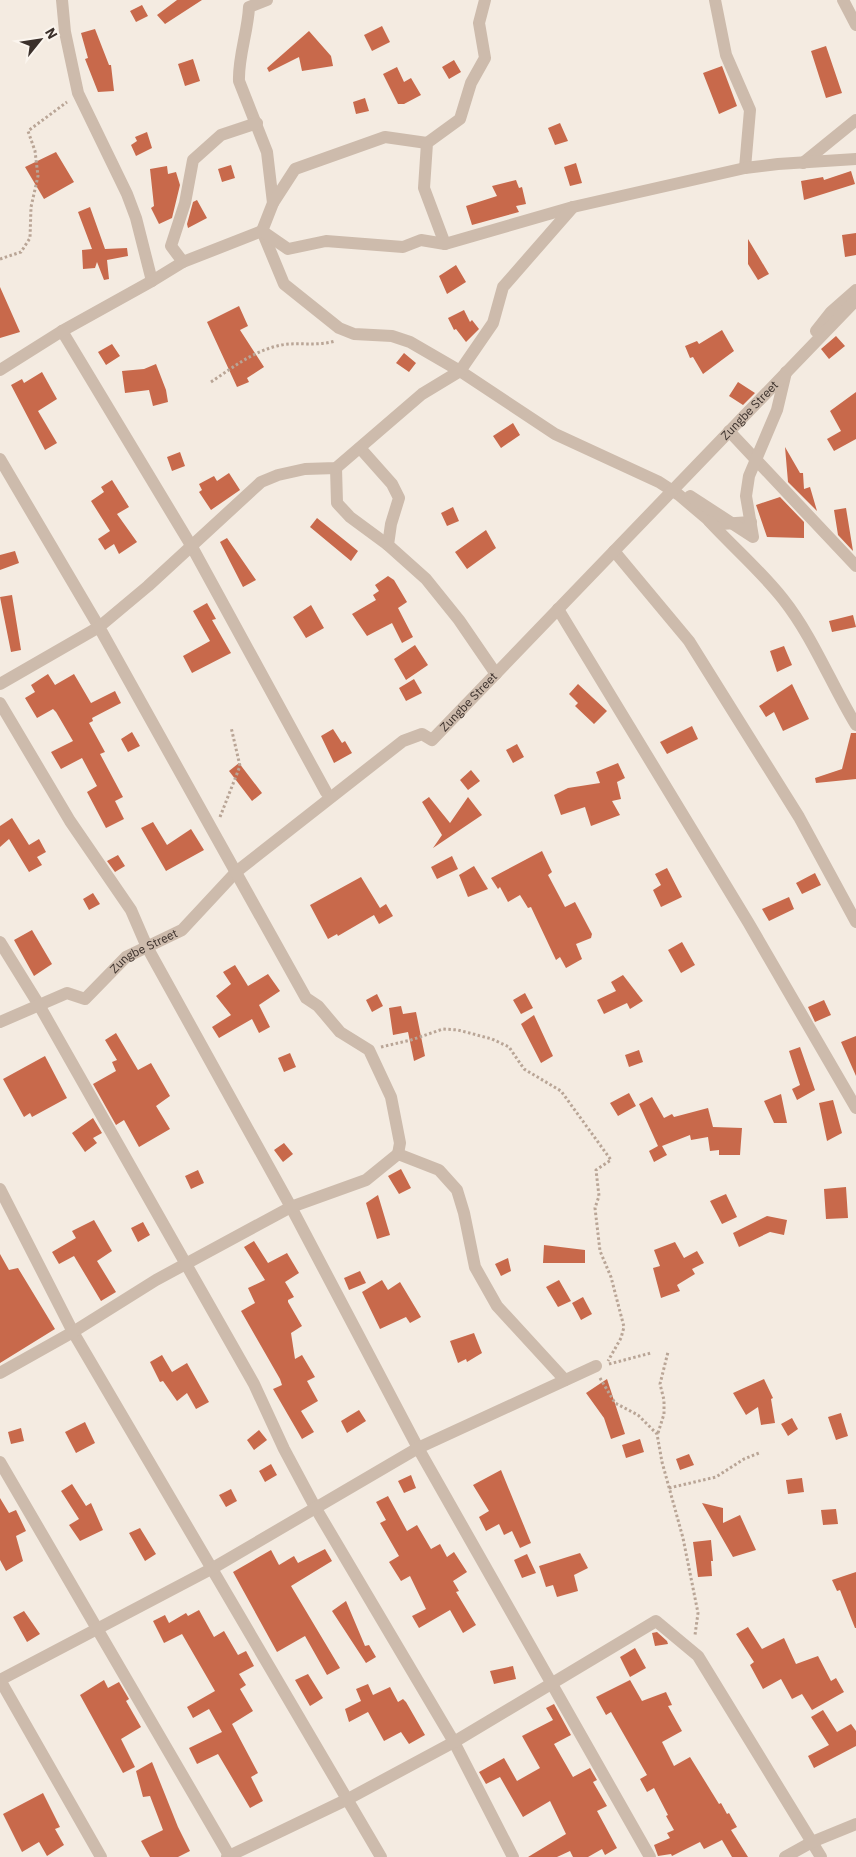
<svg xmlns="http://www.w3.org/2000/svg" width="856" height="1857" viewBox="0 0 856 1857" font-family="'IBM Plex Sans',sans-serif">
<rect width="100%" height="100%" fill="#f4ebe1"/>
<!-- building -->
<path fill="#c8694b" d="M177,0H202L165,24L157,15Z
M142,5L148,16L136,22L130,11Z
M382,26L390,42L372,51L364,35Z
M95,29L109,65H111L114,91L98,92L85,59L88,58L81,33Z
M309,31L331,56L333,66L302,71L299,57L269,72L267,68Z
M826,46L842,93L826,98L811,51Z
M193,59L200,81L185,86L178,64Z
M454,60L461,72L449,79L442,67Z
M722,66L737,106L719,114L703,73Z
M397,67L404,82L411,78L421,95L404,104H398L383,74Z
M365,98L369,111L356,114L353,102Z
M560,123L568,141L555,145L548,128Z
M147,132L152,148L136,156L131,145L137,141L135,137Z
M56,152L74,182L44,199L25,167Z
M576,163L582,183L570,186L564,167Z
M231,165L235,178L222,182L218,169Z
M167,166L168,174L176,172L180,185L172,218L159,224L151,208L154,206L150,169Z
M851,171L855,184L804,200L801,181L823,177L824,180Z
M516,180L519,188L522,187L526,204L516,206L519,212L472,225L466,206L497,196L492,186Z
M197,200L207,218L188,228L187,224L193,202Z
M90,207L105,249L127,248L128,256L107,260L109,279L104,280L97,262L95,268L83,269L82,250L92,249L78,212Z
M856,233V255L845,257L842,235Z
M748,239L769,274L758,280L748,264Z
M456,265L466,282L447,294L439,276Z
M0,287L20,332L0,338Z
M239,306L248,326L240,330L264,367L247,378L249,382L237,387L207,322Z
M464,310L470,322L472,320L479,329L466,342L456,329L454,330L448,318Z
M722,330L734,351L703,374L693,357L690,358L685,346L697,341L699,344Z
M836,336L845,346L829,359L821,349Z
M112,344L120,356L106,365L98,352Z
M404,353L416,363L409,372L396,363Z
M156,364L166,390L168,402L153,406L149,390L125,393L122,371L144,369Z
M42,372L57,399L38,411L57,443L45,450L11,385L22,379L24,383Z
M738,382L755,393L743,405L729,396Z
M856,392V439L834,451L827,439L841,431L830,411Z
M513,423L520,435L501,448L493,436Z
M785,447L800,473H803L804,489L810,487L817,511L788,482Z
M180,452L185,466L172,471L167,457Z
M229,473L240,490L211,510L199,492L202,490L199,484L214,476L217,481Z
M112,480L129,507L117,514L137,542L119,554L114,544L105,550L98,539L110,531L91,501L104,492L101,487Z
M780,497L804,522V538L767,537L756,505Z
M453,507L459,521L447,526L441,513Z
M846,508L853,551L838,535L834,510Z
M317,518L358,551L351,561L310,527Z
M486,530L496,548L467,569L455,552Z
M227,538L256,580L243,587L220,542Z
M15,551L19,563L0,570V555Z
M388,576L394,580L407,602L398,608L413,637L402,643L392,623L367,636L352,614L376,600L373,595L379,591L375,585Z
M12,595L21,650L11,652L0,597Z
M207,603L216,619L212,620L231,653L192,673L183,656L210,641L193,611Z
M311,605L324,628L306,638L293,617Z
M853,615L856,627L832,632L829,621Z
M415,645L428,665L406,680L394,659Z
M784,646L792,665L777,672L770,651Z
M48,674L55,685L74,674L91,703L115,691L121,703L92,718L93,721L89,723L105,752L100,754L123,797L115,801L124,819L106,828L87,792L97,786L82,758L61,769L51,752L73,741L56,712L53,709L37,718L25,698L35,692L31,685Z
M414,679L422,693L406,701L399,688Z
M578,684L607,711L594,724L575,706L578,703L569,694Z
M792,684L809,719L783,731L774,712L766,717L759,706Z
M692,726L698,739L667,754L660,742Z
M333,729L342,743L345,741L352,753L334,763L321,736Z
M132,732L140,746L128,752L121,739Z
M851,733H856V779L816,783L815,778L842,769Z
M517,744L524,757L513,763L506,750Z
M239,763L262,793L252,801L229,771Z
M618,763L625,778L617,782L621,799L612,801L620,815L591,826L585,807L561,815L554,795L568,788L600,783L596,772Z
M471,770L480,781L468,790L460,780Z
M429,797L450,823L468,797L482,815L433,848L442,835L422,802Z
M12,818L29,845L39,839L46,852L37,857L42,865L29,872L9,839L0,847V826Z
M153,822L167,845L191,829L204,850L166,871L141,828Z
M542,851L552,872L548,875L565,907L575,902L592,934L591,938L576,944L582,959L566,968L560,957L556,960L531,907L528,908L520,895L508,902L500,887L498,889L491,878Z
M118,855L125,866L115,872L107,861Z
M452,856L458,869L437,879L431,867Z
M474,866L488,889L468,897L459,875Z
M667,868L682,897L661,907L653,890L661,885L655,874Z
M815,873L821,885L802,894L796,883Z
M361,877L380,908L386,904L393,916L379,924L374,915L338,936L337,934L328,939L310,905Z
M93,893L100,904L89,910L83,899Z
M789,897L794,909L769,921L762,909Z
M32,930L52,964L34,976L14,940Z
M682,942L695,965L681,973L668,950Z
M235,965L248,986L268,974L280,991L259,1005L270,1027L259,1033L252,1019L219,1038L212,1027L231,1015L216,996L231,984L223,972Z
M623,975L643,1001L630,1009L627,1003L604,1014L597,1000L616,991L611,982Z
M525,993L533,1008L521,1014L513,1000Z
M377,994L383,1006L372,1012L366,1000Z
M824,1000L831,1015L815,1022L808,1007Z
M401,1006L403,1014L416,1012L425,1056L414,1061L408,1032L393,1035L389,1008Z
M534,1015L553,1056L541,1063L521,1024Z
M116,1033L138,1070L151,1063L170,1096L156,1106L170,1129L139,1147L124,1120L116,1125L93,1084L116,1071L112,1062L117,1060L105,1040Z
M856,1036V1076L841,1042Z
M800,1047L815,1090L797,1100L792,1089L800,1085L789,1051Z
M639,1050L643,1062L629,1067L625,1055Z
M290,1053L296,1067L284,1072L278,1058Z
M45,1056L67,1098L32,1117L30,1113L24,1117L3,1079Z
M629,1093L636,1106L618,1116L610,1103Z
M781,1094L787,1123H774L764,1101Z
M652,1097L664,1118L672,1114L674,1117L708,1108L713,1127L742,1128L740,1155H719V1150L710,1151L708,1137L691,1140L690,1135L662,1146L667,1155L654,1162L649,1151L658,1146L639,1104Z
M833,1100L842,1133L827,1141L819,1103Z
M93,1118L102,1133L93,1138L97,1143L85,1152L72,1133Z
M284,1143L293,1154L283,1162L274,1150Z
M401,1169L411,1188L399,1194L388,1176Z
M198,1170L204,1183L191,1189L185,1176Z
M846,1187L848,1218L826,1219L824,1189Z
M726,1194L737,1217L722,1224L710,1201Z
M378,1195L390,1235L377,1239L366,1203Z
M767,1216L787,1220L784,1235L770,1232L739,1247L733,1233Z
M94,1220L112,1251L97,1261L116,1292L101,1301L74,1256L59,1264L52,1252L76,1238L72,1231Z
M143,1222L150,1235L138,1242L131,1228Z
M254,1241L268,1263L287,1253L299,1273L285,1282L294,1297L288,1300V1302L302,1326L291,1333L295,1359L302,1355L315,1377L307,1381L318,1401L301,1411L314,1432L302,1439L273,1389L282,1385L280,1379L241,1311L255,1303L248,1288L265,1280L244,1247Z
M675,1242L684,1258L697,1251L704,1263L692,1269L695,1274L677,1285L680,1291L661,1298L653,1268L660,1266L654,1250Z
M544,1245L585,1250V1263H543Z
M0,1254L9,1270L18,1268L55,1329L0,1363Z
M508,1258L511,1271L501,1276L495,1264Z
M360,1271L366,1283L349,1290L344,1278Z
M382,1280L388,1290L400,1282L421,1317L410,1323L406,1317L380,1329L362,1292Z
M559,1280L571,1301L558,1307L546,1287Z
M583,1297L592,1314L581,1320L572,1303Z
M474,1333L482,1353L467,1362L466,1359L458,1363L450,1341Z
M162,1355L172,1372L187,1363L209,1402L196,1409L187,1393L177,1401L163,1381L160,1382L150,1362Z
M607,1379L625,1434L611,1439L604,1418L586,1393Z
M764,1379L773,1398L771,1399L775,1423L761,1425L758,1407L746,1415L733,1393Z
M359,1410L366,1421L347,1433L341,1421Z
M841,1413L848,1436L836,1440L828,1417Z
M792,1418L798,1429L788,1436L781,1424Z
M85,1422L95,1443L76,1453L65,1432Z
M21,1428L24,1441L11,1444L8,1432Z
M259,1430L267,1440L254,1450L247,1440Z
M640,1439L644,1452L626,1458L622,1445Z
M689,1454L694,1465L680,1470L676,1459Z
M271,1464L277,1475L265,1482L259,1471Z
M501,1470L531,1543L520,1548L512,1531L504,1535L499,1524L486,1531L479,1517L489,1511L473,1485Z
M411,1475L416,1488L404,1493L398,1481Z
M802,1478L804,1492L788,1494L786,1480Z
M72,1484L86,1506L91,1503L103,1530L80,1541L69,1525L79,1519L61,1491Z
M231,1489L237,1501L226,1507L219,1495Z
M388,1496L407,1531L417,1525L431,1549L440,1544L447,1557L454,1552L467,1572L453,1581L459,1591L456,1592L476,1625L463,1633L450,1610L419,1628L412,1616L426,1609L410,1576L401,1581L389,1562L399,1556L380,1523L386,1520L376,1502Z
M0,1498L9,1513L16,1510L26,1531L16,1536L23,1561L6,1571L0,1560Z
M702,1503L723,1508V1523L740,1515L756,1550L733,1557Z
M836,1509L838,1524L823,1525L821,1510Z
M140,1528L156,1554L145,1561L129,1533Z
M711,1540L713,1561H711L712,1576L698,1577L693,1542Z
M325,1549L332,1561L291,1586L340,1668L327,1675L305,1636L277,1652L233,1572L271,1550L279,1565L294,1556L298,1563Z
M580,1553L588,1568L574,1575L578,1591L557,1597L553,1585L546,1587L539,1566Z
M527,1554L536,1573L522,1578L514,1560Z
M856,1572V1628H855L840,1590L837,1591L832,1580Z
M346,1601L365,1646L369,1645L376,1657L366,1663L332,1611Z
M199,1610L214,1637L224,1631L238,1655L246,1651L254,1666L239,1674L246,1685L240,1689L253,1711L232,1724L258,1773L251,1777L263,1801L250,1808L218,1754L197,1764L189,1748L222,1732L209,1709L193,1718L187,1707L215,1691L182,1634L164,1643L153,1621L165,1615L169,1623L186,1613L188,1616Z
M24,1611L40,1634L27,1642L13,1617Z
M748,1627L762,1649L784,1638L796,1664L818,1656L831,1681L836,1678L844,1692L812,1710L802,1694L792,1699L781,1679L763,1689L750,1665L754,1662L736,1634Z
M657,1632L667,1641L668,1644L655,1646L652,1633Z
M635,1648L646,1668L630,1677L620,1657Z
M513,1666L516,1679L494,1684L490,1671Z
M308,1674L323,1698L310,1706L295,1680Z
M104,1680L108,1688L119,1682L129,1699L126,1701L141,1727L121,1739L135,1767L123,1773L80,1695Z
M630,1680L642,1701L666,1692L672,1705L668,1706L682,1731L662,1742L674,1766L690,1757L719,1804L721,1803L727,1814L729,1813L737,1827L731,1830L748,1857H732L722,1840L704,1849L700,1842L672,1856L671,1854L658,1856L654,1845L670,1838L667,1833L674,1830L666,1816L668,1815L654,1788L647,1792L640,1779L647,1775L611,1712L606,1715L596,1697Z
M368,1684L373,1695L390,1687L398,1702L403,1699L406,1702L425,1735L409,1744L401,1732L384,1741L368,1712L349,1722L345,1709L361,1701L356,1689Z
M554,1704L571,1735L554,1744L573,1777L590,1768L597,1780L593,1782L607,1806L597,1811L617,1848L605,1855L602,1849L588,1857H573L570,1851L557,1857H528L566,1834L550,1801L523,1817L500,1777L486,1784L479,1772L504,1758L517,1781L540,1768L522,1736L553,1720L546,1708Z
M823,1710L837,1732L851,1724L856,1731V1746L814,1768L808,1756L829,1745L811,1717Z
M152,1762L178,1827L190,1851L178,1857H150L141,1841L163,1830L150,1796L143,1797L136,1771Z
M43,1793L60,1827L55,1829L64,1845L47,1856L39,1842L22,1852L3,1814Z"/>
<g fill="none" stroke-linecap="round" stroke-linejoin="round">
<!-- path -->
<path stroke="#b9a596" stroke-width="3" stroke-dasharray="2.5 2.5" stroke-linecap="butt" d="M0,259L21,252L30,238L31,207L38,176L35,151L28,131L67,102
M211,382C232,368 252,352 277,346C295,341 316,347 335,341
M220,817L240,766L231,727
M381,1047L411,1040L443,1029L458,1030L492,1039L509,1047L524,1069L561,1091L611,1160L596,1170L599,1196L595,1208L600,1251L611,1277L624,1327L621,1338L608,1361
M609,1364L651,1353
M600,1378L615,1403L638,1415L657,1434L662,1462L683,1538L698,1613L695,1635
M658,1433L664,1414V1400L660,1384L668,1352
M669,1488L716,1477L744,1459L759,1453"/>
<!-- minor -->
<g stroke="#cdbbac" stroke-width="12">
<path d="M62,0L65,32L78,93L127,194L136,218L152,281"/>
<path d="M267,0L249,7C248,31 238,57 239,81L267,152L273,203L262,231L284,284L339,328L354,334L392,336L410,342L460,371L555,434L659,482L679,495L712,523L721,524L751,522"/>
<path d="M715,0L726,55L750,110L745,168"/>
<path d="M843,0L856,25"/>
<path d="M803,163L856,120"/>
<path d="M273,203L295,169L385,137L427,143"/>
<path d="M445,244L424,188L427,143L460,119L471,83L485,58L479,23L485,0"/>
<path d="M183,262L171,246L185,203L193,160L221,135L257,123"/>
<path d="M62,331L192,547L326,792"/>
<path d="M816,331L831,312L856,290"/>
<path d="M0,370L62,331L152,281L183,262L262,231L288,249L326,241L403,247L421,240L445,244L573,207L745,168L778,164L856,159"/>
<path d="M729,431L856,566"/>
<path d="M360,448L392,484L399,498L391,524L388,545L426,579L459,620L496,674"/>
<path d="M0,459L99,627L0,684"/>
<path d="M336,468L337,503L350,517L388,545"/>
<path d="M690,496L753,537L746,496L749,476L777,410L786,372"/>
<path d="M709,521C733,547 761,571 783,599C813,637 831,684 856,725"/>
<path d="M614,551L689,641L799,817L856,922"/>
<path d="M558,609L748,922L856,1108"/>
<path d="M0,703L70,821L131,910L147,947L291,1207L418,1448L650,1857"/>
<path d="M0,942L39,1005L254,1384L284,1449L315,1507L454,1742L513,1857"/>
<path id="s1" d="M0,1022L67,993L85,999L126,957L182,930L236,872L403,741L422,734L432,740L856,300"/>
<path d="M398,1154L400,1143L391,1097L369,1050L340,1032L318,1006L306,998L99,627L148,586L261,482L278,475L305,469L336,468L422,394L460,371L493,323L503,287L573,207"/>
<path d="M0,1189L73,1332L381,1857"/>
<path d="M0,1373L73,1332L156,1280L291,1207L366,1180L398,1154L439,1170L457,1190L464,1213L475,1267L497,1306L565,1380"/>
<path d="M0,1462L230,1857"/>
<path d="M0,1680L213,1568L418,1448L596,1366"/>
<path d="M0,1680L101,1857"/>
<path d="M227,1857L348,1799L454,1742L656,1621L698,1656L821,1857"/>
<path d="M785,1857L812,1842L856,1824"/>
</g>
</g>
<g text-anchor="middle" stroke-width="5" stroke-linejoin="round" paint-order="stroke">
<!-- street labels -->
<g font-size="12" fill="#3b302b" stroke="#fbf5ee">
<text dy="4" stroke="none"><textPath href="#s1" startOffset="994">Zungbe Street</textPath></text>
<text dy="4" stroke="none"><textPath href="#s1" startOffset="589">Zungbe Street</textPath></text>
<text dy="4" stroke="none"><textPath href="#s1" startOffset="169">Zungbe Street</textPath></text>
</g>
</g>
<!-- north arrow -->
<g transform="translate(40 40) rotate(60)" stroke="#fbf5ee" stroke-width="4" paint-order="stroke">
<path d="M0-4L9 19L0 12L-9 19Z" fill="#3b302b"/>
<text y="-8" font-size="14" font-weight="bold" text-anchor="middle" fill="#3b302b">N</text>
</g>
</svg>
